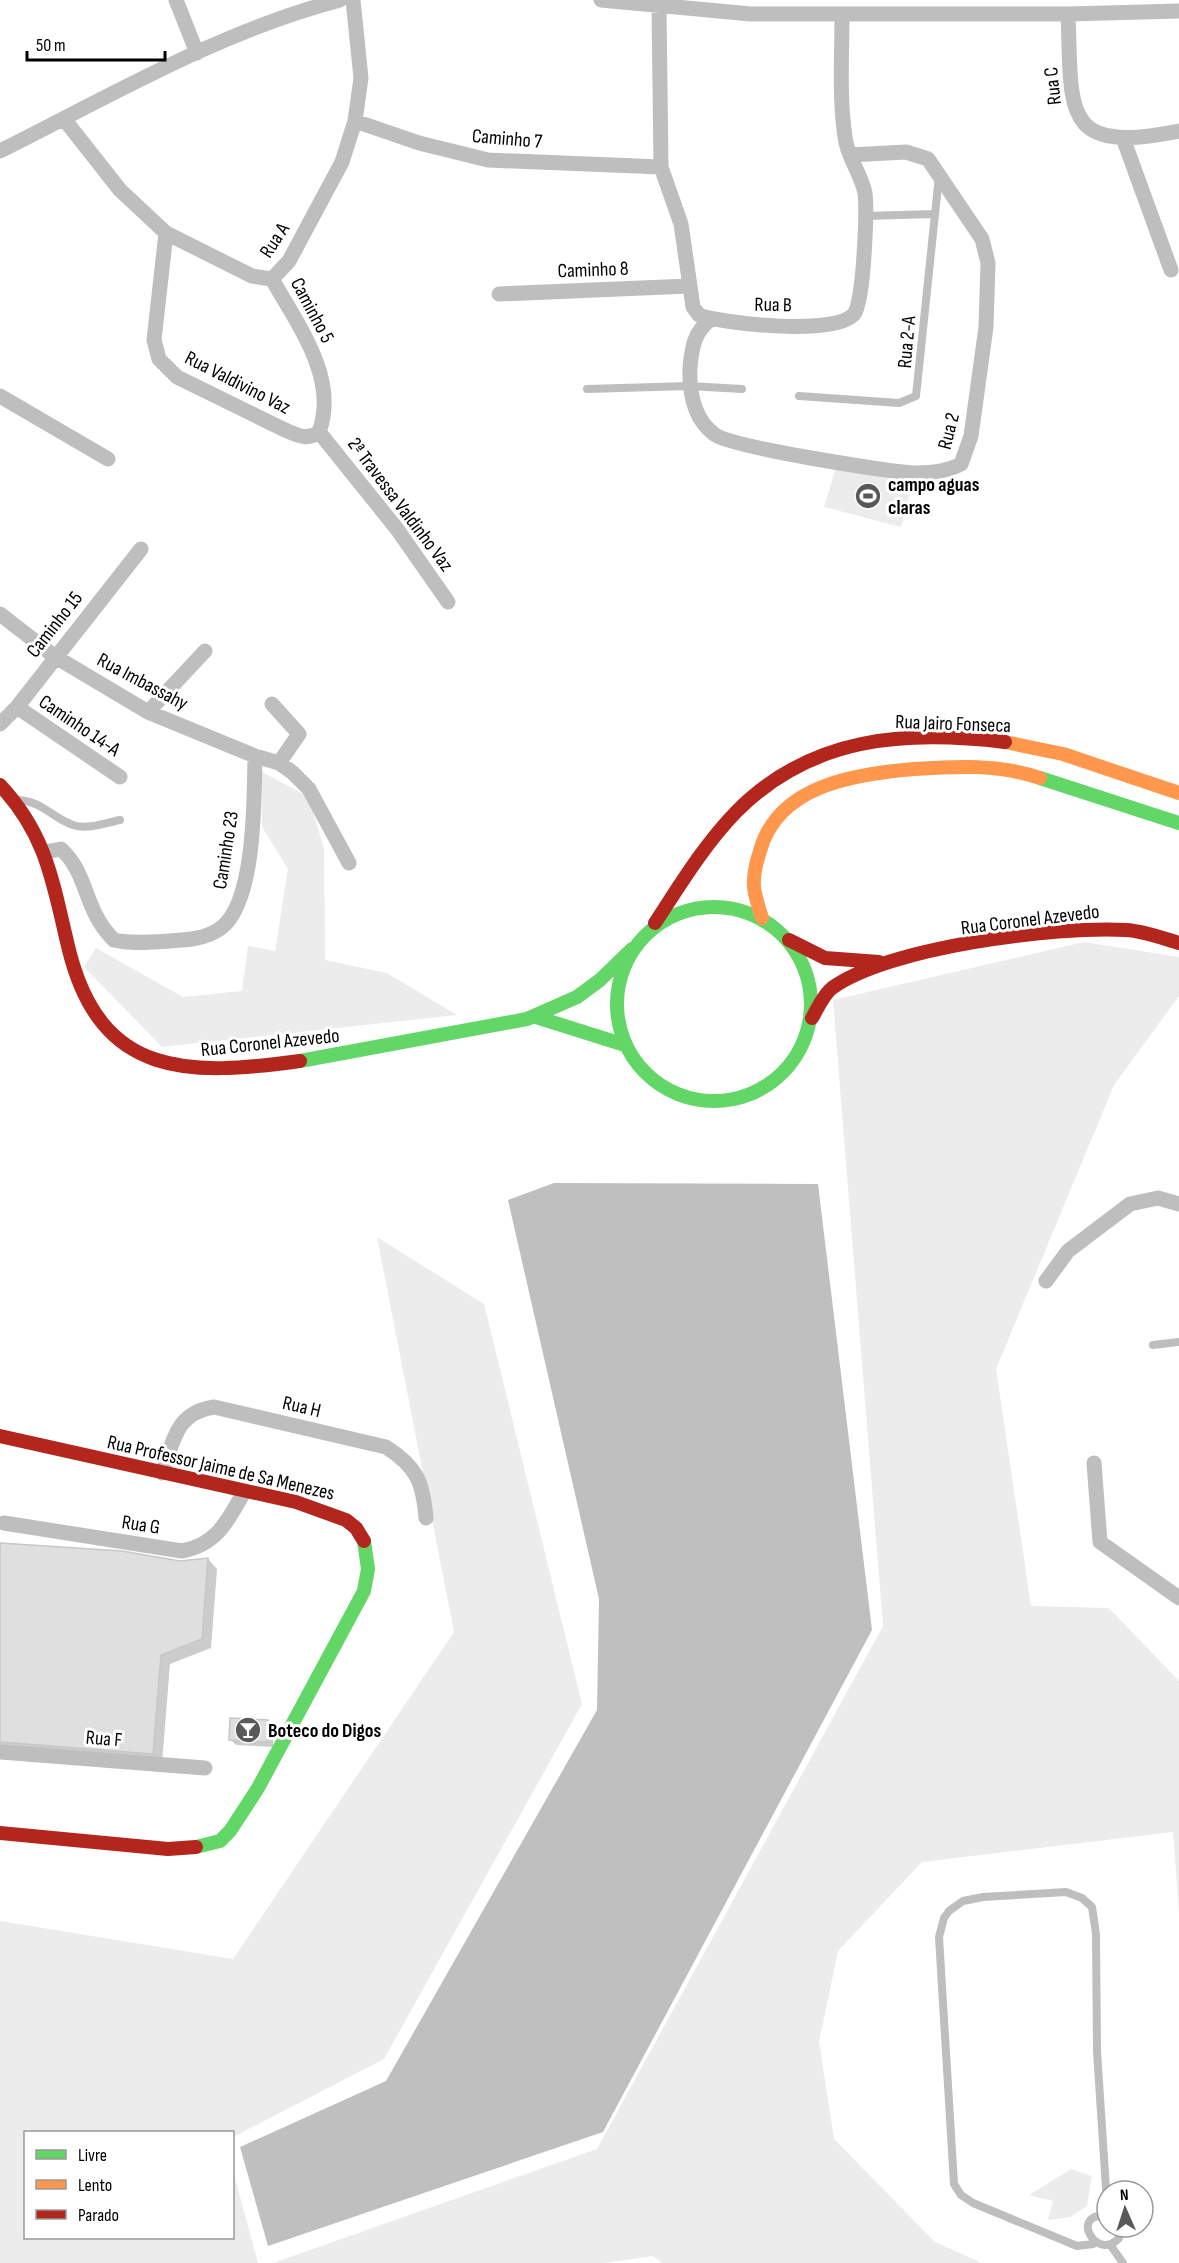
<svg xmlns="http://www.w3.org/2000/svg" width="1179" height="2263" viewBox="0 0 1179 2263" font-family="'Sofia Sans Condensed',sans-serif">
<rect width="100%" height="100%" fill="#fff"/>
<!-- green -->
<path fill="#ececec" d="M836,467L912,484L901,527L824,507Z
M262,772L309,797L324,849L325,960L387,973L457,1015L162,1047L84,967L96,948L183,997L242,991L248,946L275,951L288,869L262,827Z
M1084,942L1179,957V996L1114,1085L996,1369L1031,1606L1109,1608L1179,1681V1913L1173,1832L922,1862L838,1951L819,2042L834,2139L935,2242L982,2263H662L653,2256L603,2263H273L597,2149L883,1626L833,1000Z
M377,1237L484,1304L582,1704L384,2059L233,2137L232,2132H26V2238H232L233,2171L258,2263H0V1921L233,1959L454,1632Z
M1071,2169L1092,2176L1087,2206L1070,2217L1048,2220L1053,2201L1029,2195Z"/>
<!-- water -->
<path fill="#bfbfbf" d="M554,1183L818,1184L872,1630L603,2132L268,2246L240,2147L386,2081L597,1710L599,1599L508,1200Z"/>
<!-- shadow -->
<path fill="#0003" d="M0,1544L180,1562L208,1559L217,1569L211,1648L170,1664L162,1763L0,1755Z
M267,1721L274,1727L273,1747L236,1745L230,1739Z"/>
<!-- building -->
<path fill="#dfdfdf" stroke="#c7c7c7" stroke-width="1.5" d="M0,1543L122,1551L180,1561L208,1558L202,1639L161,1655L153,1754L0,1742Z
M230,1718L268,1720L267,1742L229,1740Z"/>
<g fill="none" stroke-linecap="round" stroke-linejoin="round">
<!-- lane -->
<path stroke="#bebebe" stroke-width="8" d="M865,216L934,214
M587,389L689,386L742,389
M799,396L899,403L916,396L939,176
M19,800C44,802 52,818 73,825C87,830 106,823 120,820
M1153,1345L1179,1342
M1107,2216C1068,2212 1097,2263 1119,2238V2227
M1093,2244L1077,2246L973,2203L961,2195L954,2184L939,1937L944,1918L949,1911L963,1901L983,1897L1066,1892L1082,1898L1092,1907L1096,1934L1097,2051L1107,2204
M1111,2246L1123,2263"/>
<!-- street -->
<path stroke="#bebebe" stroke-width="15" d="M176,0L197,53
M601,0L751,14H1068L1179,11
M659,7L661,167L681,224L693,307L699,315C725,324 836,336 854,314C864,302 867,211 865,193C861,173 847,157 845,137C839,97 842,55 842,15
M1068,14C1072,111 1060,155 1179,131
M64,119L120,190L166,233L252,276L272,279L289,261L342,162L355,121L361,78L353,0
M355,121L419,143L488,160L661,167
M1123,138L1171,270
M0,151C110,96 221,31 340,0
M166,233L154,340L159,359L177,377L285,430C297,435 308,441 319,432
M272,279C297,324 339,378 319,432
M499,294L689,286
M711,319C694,332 692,347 690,367C689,391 693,418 714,434C730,447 889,472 916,473C932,473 948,471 961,464L971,436L986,327L988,263L982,239L928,159L906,152L850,155
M0,396L108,459
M319,432L397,529L448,602
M0,614L54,656L148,712L255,756L279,763L292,772L309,789L349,863
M272,704L299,734L279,763
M17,707L120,777
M148,712L205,651
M0,724L17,707L141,549
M45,852L61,849C89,874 83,910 114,940C131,944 151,942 169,941C187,940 206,939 221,928C256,902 254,796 255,756
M1046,1281L1068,1251L1130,1204L1158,1198L1179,1204
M1094,1463L1100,1542L1179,1598
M162,1473C174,1441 175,1413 214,1407L386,1447C417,1467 423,1482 426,1518
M4,1523L182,1551C217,1545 228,1520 244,1492
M0,1752L205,1768"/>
<!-- fast -->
<path stroke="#63d668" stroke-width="14" d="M1040,778L1179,823
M617 1004a97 97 0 1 1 194 0a97 97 0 1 1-194 0Z
M536,1017L625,1045
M300,1061L527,1019L577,997L600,980L632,949
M196,1847L220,1841L230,1831L258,1788L364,1591L368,1569L364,1541"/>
<!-- slow -->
<path stroke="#ff974d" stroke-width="14" d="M1005,742L1063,754L1179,793
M762,918C759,908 755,897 754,887C753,874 756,863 760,851C778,785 855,774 914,769C957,766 999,764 1040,778"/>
<!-- jam -->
<path stroke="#b3261e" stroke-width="14" d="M0,785C48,836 53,885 69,950C101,1079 190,1076 300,1061
M655,923C680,885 704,845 736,812C811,736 905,730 1005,742
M789,940L825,958L879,962
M812,1018C818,1008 823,995 832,988C889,947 1055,926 1126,930C1144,931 1162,938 1179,943
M0,1436L296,1502L346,1520L356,1528L364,1541
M0,1833L168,1849L196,1847"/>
</g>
<!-- icons -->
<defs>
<g id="stadium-disc" transform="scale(1.35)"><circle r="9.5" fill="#595959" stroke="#fff"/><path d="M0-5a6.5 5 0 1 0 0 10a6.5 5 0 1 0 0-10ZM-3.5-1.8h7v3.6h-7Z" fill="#fff"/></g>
<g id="bar-disc" transform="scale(1.35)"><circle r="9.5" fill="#595959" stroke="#fff"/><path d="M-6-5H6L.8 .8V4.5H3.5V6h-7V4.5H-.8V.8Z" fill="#fff"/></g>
</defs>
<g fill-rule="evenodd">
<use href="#stadium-disc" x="868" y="496"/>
<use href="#bar-disc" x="248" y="1730"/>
</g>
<g text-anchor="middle" stroke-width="6" stroke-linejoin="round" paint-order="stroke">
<!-- street labels -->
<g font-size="20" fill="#000" stroke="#fff">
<text transform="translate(1052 86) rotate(-96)" y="7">Rua C</text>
<text transform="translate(507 138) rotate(5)" y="7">Caminho 7</text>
<text transform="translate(274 240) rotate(-57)" y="7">Rua A</text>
<text transform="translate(593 269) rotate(-2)" y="7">Caminho 8</text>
<text transform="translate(773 304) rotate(1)" y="7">Rua B</text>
<text transform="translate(313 310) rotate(62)" y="7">Caminho 5</text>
<text transform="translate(906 342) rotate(-85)" y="7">Rua 2-A</text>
<text transform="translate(238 382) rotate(27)" y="7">Rua Valdivino Vaz</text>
<text transform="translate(948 431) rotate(-76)" y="7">Rua 2</text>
<text transform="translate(401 504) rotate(53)" y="7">2ª Travessa Valdinho Vaz</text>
<text transform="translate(54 624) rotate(-52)" y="7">Caminho 15</text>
<text transform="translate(143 681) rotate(28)" y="7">Rua Imbassahy</text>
<text transform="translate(953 723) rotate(2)" y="7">Rua Jairo Fonseca</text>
<text transform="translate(80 725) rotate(34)" y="7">Caminho 14-A</text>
<text transform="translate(225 850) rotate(-81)" y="7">Caminho 23</text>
<text transform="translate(1030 919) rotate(-7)" y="7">Rua Coronel Azevedo</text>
<text transform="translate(270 1042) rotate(-6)" y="7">Rua Coronel Azevedo</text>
<text transform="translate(302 1406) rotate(13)" y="7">Rua H</text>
<text transform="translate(221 1467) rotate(13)" y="7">Rua Professor Jaime de Sa Menezes</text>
<text transform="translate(141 1524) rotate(9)" y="7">Rua G</text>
<text transform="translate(104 1738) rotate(5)" y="7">Rua F</text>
</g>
<!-- poi labels -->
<g font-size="20" font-weight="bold" fill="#000" stroke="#fff" text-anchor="start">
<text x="888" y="491">campo aguas<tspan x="888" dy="23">claras</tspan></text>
<text x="268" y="1737">Boteco do Digos</text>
</g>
</g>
<!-- legend -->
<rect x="24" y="2131" width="210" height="108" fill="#ffffff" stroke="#999999" stroke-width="1.5"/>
<rect x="36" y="2150" width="30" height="9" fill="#63d668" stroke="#999999" stroke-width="1.5"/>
<text x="78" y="2161" font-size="18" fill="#000000">Livre</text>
<rect x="36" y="2180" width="30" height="9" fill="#ff974d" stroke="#999999" stroke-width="1.5"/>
<text x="78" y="2191" font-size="18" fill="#000000">Lento</text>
<rect x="36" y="2210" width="30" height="9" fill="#b3261e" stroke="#999999" stroke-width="1.5"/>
<text x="78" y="2221" font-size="18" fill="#000000">Parado</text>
<!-- north arrow -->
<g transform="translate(1125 2209) rotate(357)"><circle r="28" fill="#ffffff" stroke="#999999" stroke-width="1.5"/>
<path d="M0-4.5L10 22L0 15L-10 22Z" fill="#595959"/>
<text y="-9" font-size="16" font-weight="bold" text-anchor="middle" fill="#000000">N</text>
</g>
<!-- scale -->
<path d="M27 51v9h138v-9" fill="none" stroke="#000000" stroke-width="3"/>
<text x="36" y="51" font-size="18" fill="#000000" stroke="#ffffff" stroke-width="4.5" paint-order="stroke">50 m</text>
</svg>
